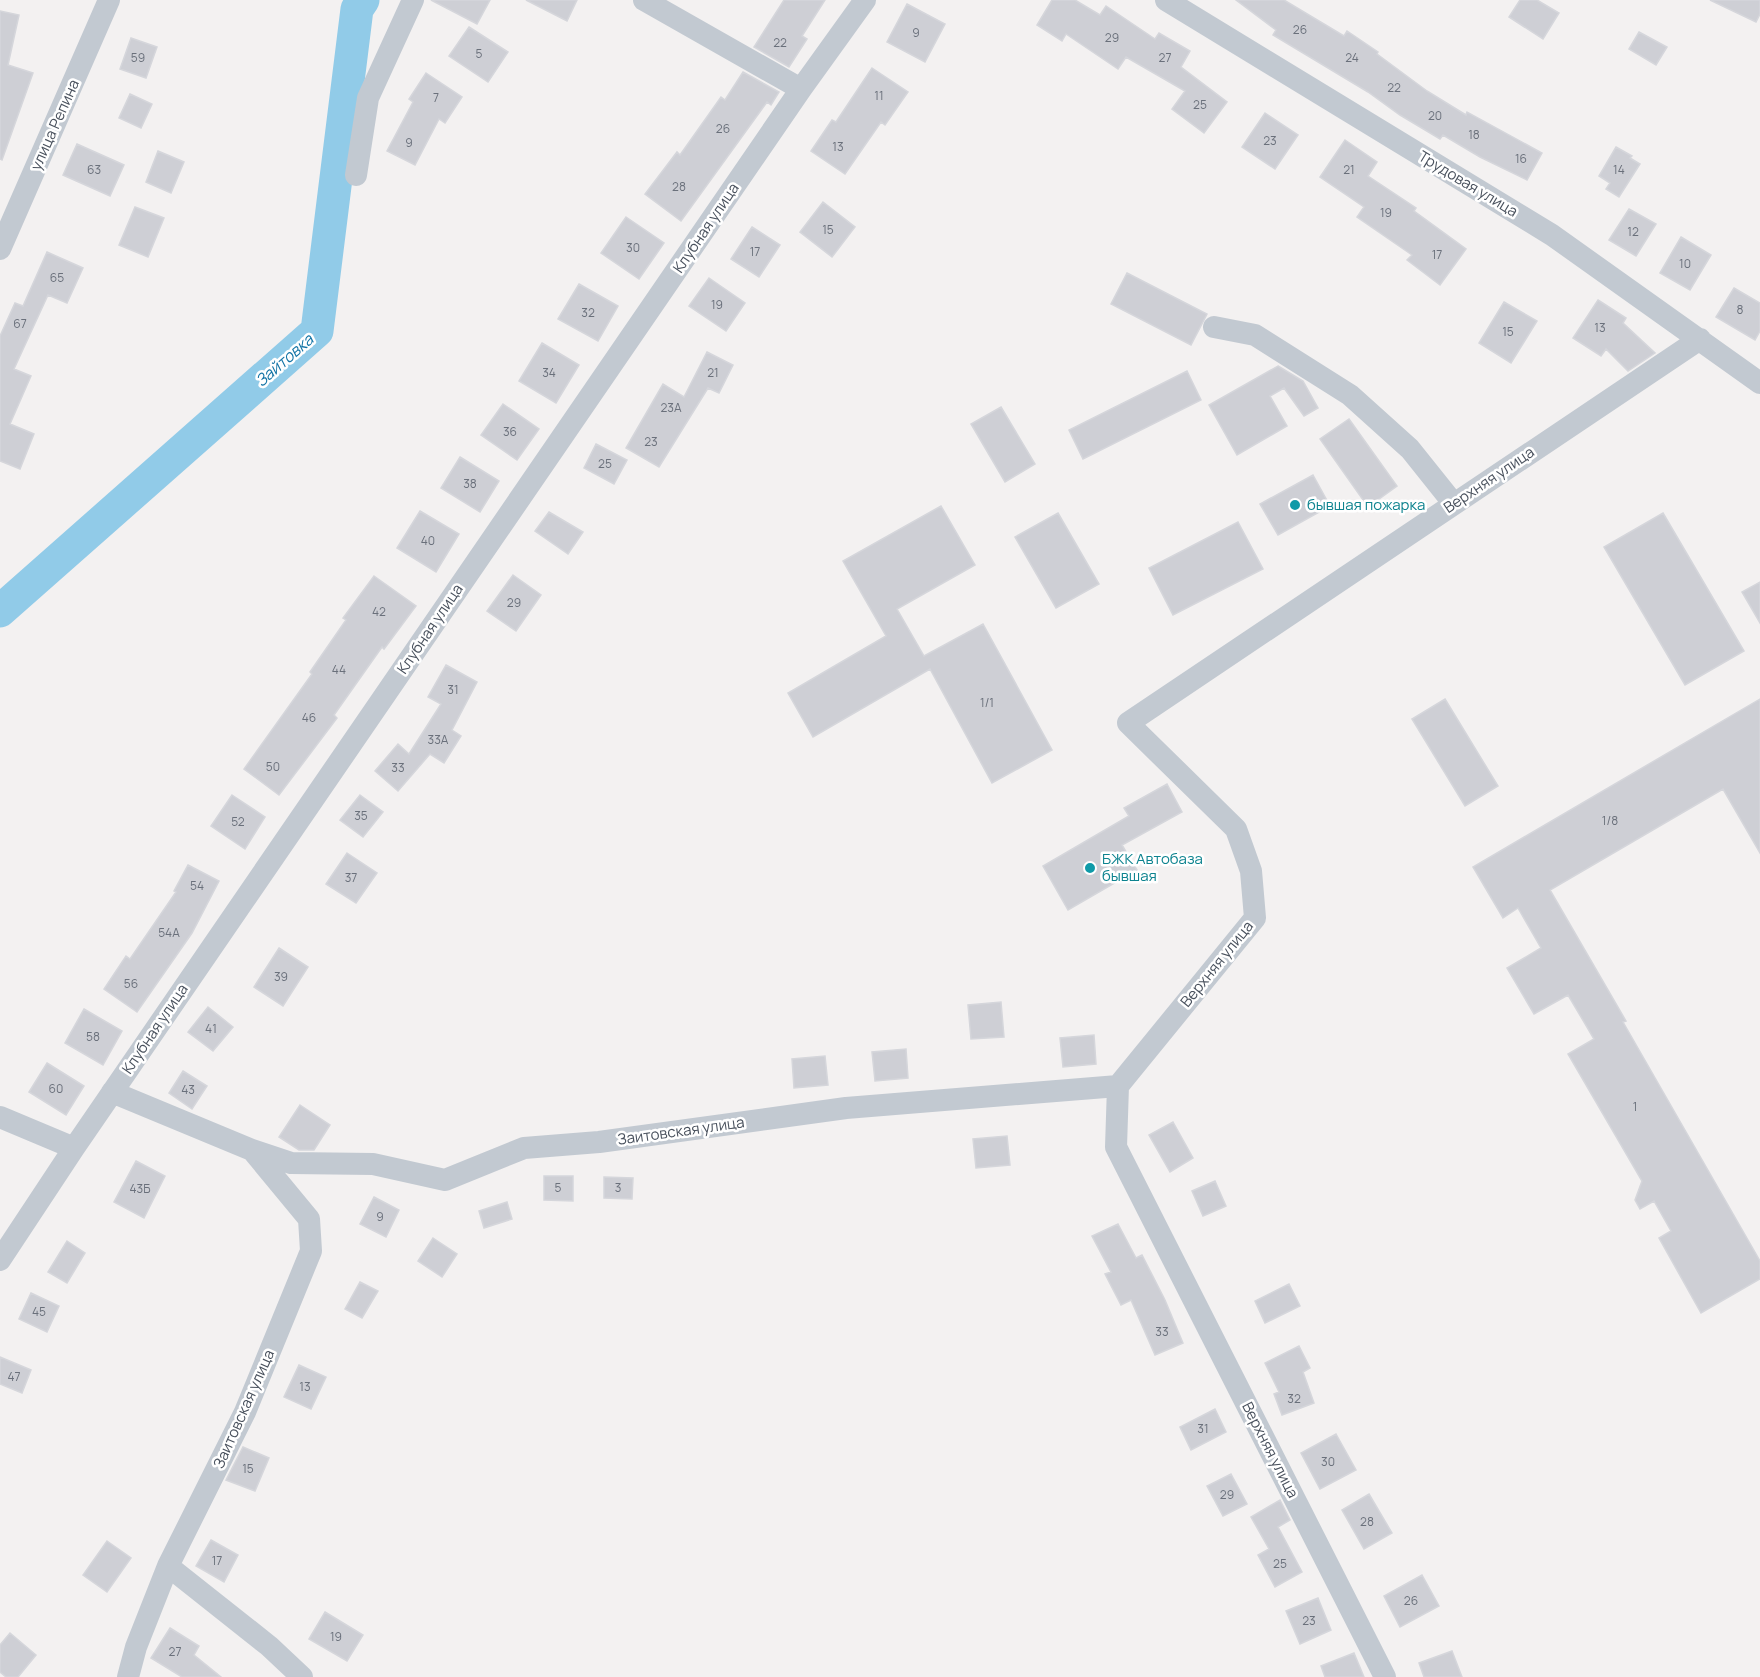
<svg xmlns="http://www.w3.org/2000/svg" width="1760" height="1677" viewBox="0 0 1760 1677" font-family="Manrope,sans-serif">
<rect width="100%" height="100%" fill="#f3f1f1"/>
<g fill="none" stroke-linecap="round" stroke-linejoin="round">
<!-- river -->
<path stroke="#91cbe8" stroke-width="33" d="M0,611L317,331L357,9L363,0"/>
</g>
<!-- building -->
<path fill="#cecfd5" stroke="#d5d6db" stroke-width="1.5" d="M431,0H490L477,24Z
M526,0H577L567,21Z
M784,0H825L802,36L807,39L789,67L754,47Z
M1052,0H1075L1100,15L1106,6L1155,39L1159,33L1190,51L1181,67L1227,102L1204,133L1172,109L1185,91L1126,57L1118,69L1066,34L1062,41L1037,25Z
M1236,0H1284L1344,36L1347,31L1378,52L1377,54L1427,91L1466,115L1467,112L1542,153L1527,180L1480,157L1443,135L1440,139L1400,115L1368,92L1273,35L1276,30Z
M1520,0H1537L1559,13L1543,39L1509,17Z
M1710,0H1760V14L1756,22Z
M907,4L945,24L925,62L887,42Z
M0,11L19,15L8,65L33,73L2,160L0,159Z
M469,27L508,52L488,82L449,56Z
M1639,32L1667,47L1656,65L1629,49Z
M131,38L157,47L146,78L120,69Z
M872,68L908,92L885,125L881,122L845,174L811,151L832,120L836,122Z
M743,72L779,92L771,105L767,102L681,221L645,194L677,152L680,155L721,97L725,100Z
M426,73L462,97L445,123L439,119L415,165L387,151L413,102L409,99Z
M130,94L152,104L141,128L119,118Z
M1265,113L1298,135L1275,169L1242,147Z
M1345,140L1377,162L1368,176L1416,208L1414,211L1466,249L1440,285L1407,260L1412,255L1357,217L1364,207L1320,177Z
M77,144L124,165L110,196L63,175Z
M1616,147L1632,156L1630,158L1640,164L1619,197L1606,189L1610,183L1599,176Z
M158,151L184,162L171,193L146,182Z
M823,202L855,227L832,257L800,232Z
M135,207L164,218L148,257L119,245Z
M1629,209L1656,224L1636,256L1609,240Z
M626,217L664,243L639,279L601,253Z
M752,227L780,245L759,277L731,259Z
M1681,237L1711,255L1690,290L1660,273Z
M47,252L83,268L67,303L48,295L14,369L31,376L10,424L34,434L20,469L0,461V336L15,303L23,306Z
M1127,273L1207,314L1191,345L1111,304Z
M709,278L745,303L726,331L689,306Z
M579,284L618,306L598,341L558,319Z
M1734,288L1760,303V331L1755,340L1716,317Z
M1598,300L1626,318L1623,323L1655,353L1628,371L1606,349L1601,356L1573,338Z
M1504,302L1537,321L1511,363L1479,343Z
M542,343L579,365L556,403L519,381Z
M707,352L733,365L719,393L708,388L659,467L626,448L663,384L684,397Z
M1278,366L1303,381L1318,408L1304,416L1284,388L1270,396L1287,426L1237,455L1209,405Z
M1187,371L1201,400L1083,459L1069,430Z
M503,404L539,429L517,460L481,435Z
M1001,407L1035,464L1005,482L971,424Z
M1349,419L1397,486L1368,507L1320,439Z
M596,444L627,460L614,484L584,468Z
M460,457L499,481L480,512L441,488Z
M1313,475L1330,506L1278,535L1260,504Z
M941,506L975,565L897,609L924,656L983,624L1052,750L992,783L930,669L813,737L788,693L886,636L843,561Z
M420,511L459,534L436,572L397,548Z
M549,512L583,532L568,554L535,531Z
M1058,513L1099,584L1056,608L1015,537Z
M1663,513L1744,651L1685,685L1604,547Z
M1238,522L1263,569L1173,615L1149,568Z
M513,575L541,595L516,631L487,611Z
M374,576L416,606L384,649L382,647L334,715L337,718L279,795L244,769L312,674L310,672L346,620L343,618Z
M1760,582V623L1742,592Z
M446,665L477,682L452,730L461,736L444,763L430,754L398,791L375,771L398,744L409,754L441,704L428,697Z
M1445,699L1498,786L1465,806L1412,719Z
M1760,699V853L1723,789L1550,890L1626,1021L1623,1022L1760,1261V1279L1701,1313L1659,1238L1671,1231L1654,1201L1640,1209L1635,1200L1642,1181L1568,1054L1594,1039L1568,995L1534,1014L1507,968L1541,948L1518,908L1503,918L1473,867Z
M1167,784L1182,812L1122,845L1137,870L1068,910L1043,866L1129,816L1124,808Z
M232,795L265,817L245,849L211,826Z
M360,795L383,812L363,837L340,820Z
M347,853L377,873L356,903L326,884Z
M188,865L219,881L192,933L137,1012L104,989L126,956L130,959L176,892L174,891Z
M279,948L308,967L283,1006L254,987Z
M1001,1002L1004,1037L971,1039L968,1005Z
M208,1007L233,1027L213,1051L188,1032Z
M84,1009L122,1031L103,1065L65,1043Z
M1094,1035L1096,1064L1063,1067L1060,1038Z
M906,1049L908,1078L875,1081L872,1052Z
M825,1056L828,1085L794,1088L792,1059Z
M47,1063L84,1086L66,1115L29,1092Z
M183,1071L207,1086L192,1109L169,1093Z
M300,1105L330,1125L314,1150H299L279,1137Z
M1173,1122L1193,1158L1170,1172L1149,1135Z
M1007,1136L1010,1165L976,1168L973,1139Z
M136,1161L165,1176L144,1218L114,1202Z
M544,1176H573V1201L544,1200Z
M604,1177L633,1178L632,1199L604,1198Z
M1215,1181L1226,1206L1203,1216L1192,1191Z
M374,1197L399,1210L386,1237L360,1224Z
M507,1202L512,1219L484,1228L479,1211Z
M1118,1224L1136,1258L1142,1255L1165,1300L1183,1343L1155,1355L1131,1300L1121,1305L1105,1274L1111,1272L1092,1236Z
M433,1238L457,1254L442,1277L418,1261Z
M67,1241L85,1253L67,1283L48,1272Z
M360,1282L378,1291L362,1318L345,1309Z
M1289,1284L1300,1306L1265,1323L1255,1301Z
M31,1293L59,1306L47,1332L19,1319Z
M1299,1346L1310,1368L1303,1372L1314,1403L1282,1415L1274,1394L1279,1392L1265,1363Z
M0,1357L31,1370L22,1393L0,1384Z
M299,1365L326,1377L311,1409L284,1397Z
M1215,1409L1226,1432L1191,1450L1180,1427Z
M1336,1434L1356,1470L1320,1489L1301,1453Z
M243,1447L269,1458L255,1491L226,1480Z
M1231,1474L1247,1504L1223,1516L1207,1486Z
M1369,1494L1392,1533L1364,1549L1342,1510Z
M1280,1500L1290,1520L1278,1527L1302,1572L1275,1587L1258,1555L1269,1549L1251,1517Z
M211,1540L238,1555L224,1582L196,1566Z
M107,1541L131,1558L107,1592L83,1575Z
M1422,1575L1439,1606L1400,1627L1384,1596Z
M1318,1598L1331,1630L1300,1644L1286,1611Z
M325,1612L363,1635L347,1661L309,1639Z
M170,1628L199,1646L194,1655L221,1677H182L151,1658Z
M10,1633L36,1655L18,1677H6L0,1672V1645Z
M1452,1651L1462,1677H1424L1419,1663Z
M1354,1653L1364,1677H1325L1321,1666Z"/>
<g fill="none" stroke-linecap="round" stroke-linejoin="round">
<!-- minor -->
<path stroke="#c2c9d1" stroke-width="22" d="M644,0L801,89
M1166,0L1552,235L1760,383
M356,175L368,98L413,0
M0,249L109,0
M1214,327L1255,335L1350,395L1410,449L1454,504
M112,1092L252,1150L309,1219L311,1251L245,1412L168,1566L136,1647L128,1677
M0,1117L74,1148
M252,1150L291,1163L373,1164L445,1180L524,1148L599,1142L846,1108L1118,1086
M0,1260L74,1148L801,89L865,0
M168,1566L269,1646L302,1677
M1385,1677L1116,1147L1118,1086L1255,918L1251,871L1236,829L1128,723L1700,339"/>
</g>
<!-- markers -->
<g fill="#0f9aa8" stroke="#fff" stroke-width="2">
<circle cx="1295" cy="505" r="6"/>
<circle cx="1090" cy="868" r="6"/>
</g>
<g text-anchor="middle" stroke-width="5" stroke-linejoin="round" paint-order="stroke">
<!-- number labels -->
<g font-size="12" fill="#6a707b">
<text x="1300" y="34">26</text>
<text x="916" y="37">9</text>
<text x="1112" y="42">29</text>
<text x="780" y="47">22</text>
<text x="479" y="58">5</text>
<text x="138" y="62">59</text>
<text x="1165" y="62">27</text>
<text x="1352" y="62">24</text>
<text x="1394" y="92">22</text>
<text x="879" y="100">11</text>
<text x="436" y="102">7</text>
<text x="1200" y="109">25</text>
<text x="1435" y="120">20</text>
<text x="723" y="133">26</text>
<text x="1474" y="139">18</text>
<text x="1270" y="145">23</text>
<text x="409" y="147">9</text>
<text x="838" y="151">13</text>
<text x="1521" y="163">16</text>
<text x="94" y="174">63</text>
<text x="1349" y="174">21</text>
<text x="1619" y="174">14</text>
<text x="679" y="191">28</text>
<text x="1386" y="217">19</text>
<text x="828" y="234">15</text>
<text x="1633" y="236">12</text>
<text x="633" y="252">30</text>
<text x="755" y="256">17</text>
<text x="1437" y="259">17</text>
<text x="1685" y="268">10</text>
<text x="57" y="282">65</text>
<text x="717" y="309">19</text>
<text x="1740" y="314">8</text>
<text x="588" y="317">32</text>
<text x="20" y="328">67</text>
<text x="1600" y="332">13</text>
<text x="1508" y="336">15</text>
<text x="549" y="377">34</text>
<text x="713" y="377">21</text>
<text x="671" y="412">23А</text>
<text x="510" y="436">36</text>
<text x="651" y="446">23</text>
<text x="605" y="468">25</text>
<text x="470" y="488">38</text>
<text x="428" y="545">40</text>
<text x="514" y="607">29</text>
<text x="379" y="616">42</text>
<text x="339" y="674">44</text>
<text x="453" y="694">31</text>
<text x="987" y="707">1/1</text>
<text x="309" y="722">46</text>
<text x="438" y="744">33А</text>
<text x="273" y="771">50</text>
<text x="398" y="772">33</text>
<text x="361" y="820">35</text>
<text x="1610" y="825">1/8</text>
<text x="238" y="826">52</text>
<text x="351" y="882">37</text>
<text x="197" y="890">54</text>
<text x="169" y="937">54А</text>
<text x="281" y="981">39</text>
<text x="131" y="988">56</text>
<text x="211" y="1033">41</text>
<text x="93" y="1041">58</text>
<text x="56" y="1093">60</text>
<text x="188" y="1094">43</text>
<text x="1635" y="1111">1</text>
<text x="558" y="1192">5</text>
<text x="618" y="1192">3</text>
<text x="140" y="1193">43Б</text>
<text x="380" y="1221">9</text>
<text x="39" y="1316">45</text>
<text x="1162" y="1336">33</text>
<text x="14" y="1381">47</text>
<text x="305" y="1391">13</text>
<text x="1294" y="1403">32</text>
<text x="1203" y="1433">31</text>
<text x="1328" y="1466">30</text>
<text x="248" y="1473">15</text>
<text x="1227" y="1499">29</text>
<text x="1367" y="1526">28</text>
<text x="217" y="1565">17</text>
<text x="1280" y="1568">25</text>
<text x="1411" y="1605">26</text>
<text x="1309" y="1625">23</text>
<text x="336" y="1641">19</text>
<text x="175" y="1656">27</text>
</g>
<!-- street labels -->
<g font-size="15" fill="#49515d" stroke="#fff">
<text transform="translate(55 125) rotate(-66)" y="5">улица Репина</text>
<text transform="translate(1468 184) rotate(31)" y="5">Трудовая улица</text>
<text transform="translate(706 228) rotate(-56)" y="5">Клубная улица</text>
<text transform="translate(1489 480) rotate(-34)" y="5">Верхняя улица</text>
<text transform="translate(430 629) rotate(-56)" y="5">Клубная улица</text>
<text transform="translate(1217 964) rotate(-51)" y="5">Верхняя улица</text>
<text transform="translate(155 1029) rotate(-56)" y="5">Клубная улица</text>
<text transform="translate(681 1131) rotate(-8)" y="5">Заитовская улица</text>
<text transform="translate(244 1409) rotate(-66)" y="5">Заитовская улица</text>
<text transform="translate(1270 1450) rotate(63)" y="5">Верхняя улица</text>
</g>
<!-- culture labels -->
<g font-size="15" fill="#0d838f" stroke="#fff" text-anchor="start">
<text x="1307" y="510">бывшая пожарка</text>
<text x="1102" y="864">БЖК Автобаза<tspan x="1102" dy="17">бывшая</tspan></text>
</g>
<!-- water labels -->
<g font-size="16" font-style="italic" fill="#1374a6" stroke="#fff">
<text transform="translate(284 360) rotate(-41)" y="6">Зайтовка</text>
</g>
</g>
</svg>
